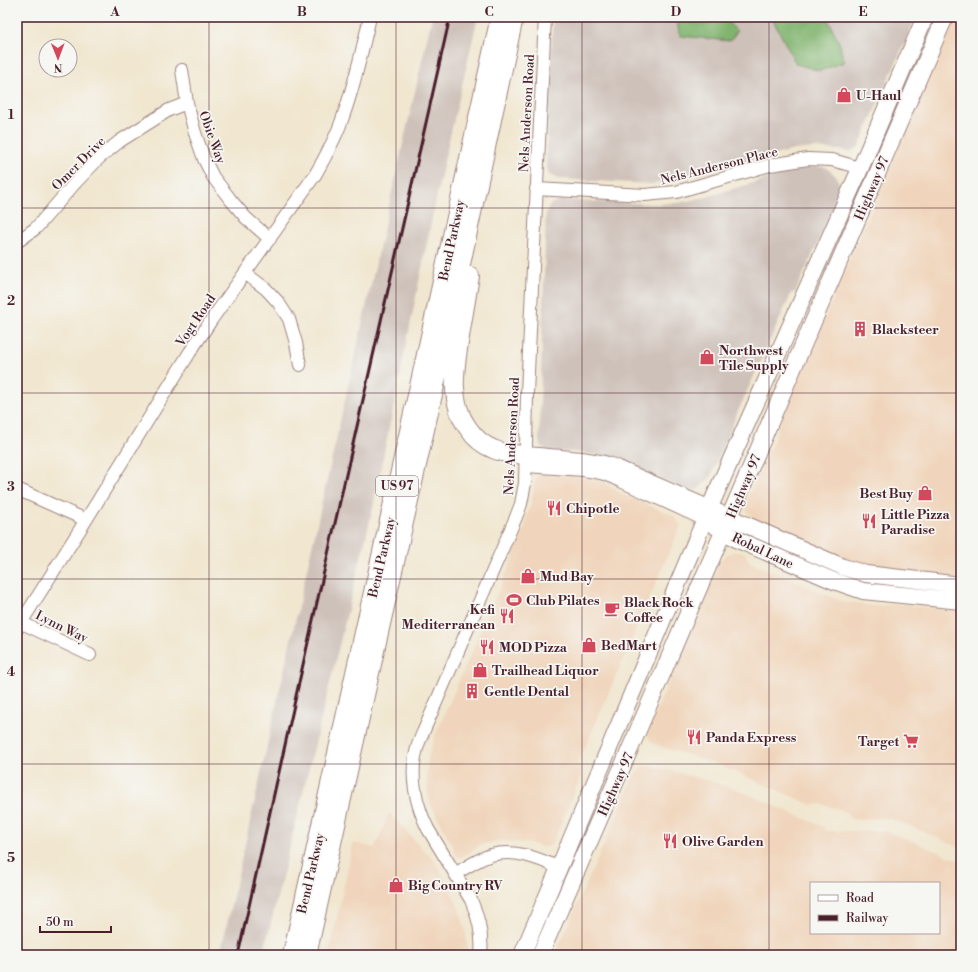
<svg xmlns="http://www.w3.org/2000/svg" width="978" height="972" viewBox="0 0 978 972" font-family="'Libre Bodoni',serif">
<rect width="100%" height="100%" fill="#f6f6f2"/>
<filter id="ink" filterUnits="userSpaceOnUse"><feTurbulence type="fractalNoise" baseFrequency=".025" numOctaves="2"/><feDisplacementMap in="SourceGraphic" scale="8" xChannelSelector="R" yChannelSelector="G"/><feConvolveMatrix kernelMatrix="1 2 1 2 8 2 1 2 1" color-interpolation-filters="sRGB"/></filter>
<filter id="wash" filterUnits="userSpaceOnUse"><feTurbulence type="fractalNoise" baseFrequency=".012" numOctaves="4" result="noise"/><feDisplacementMap in="SourceGraphic" scale="16" xChannelSelector="R" yChannelSelector="G"/><feGaussianBlur stdDeviation="0.9" result="paint"/><feColorMatrix in="noise" values="0 0 0 0 0 0 0 0 0 0 0 0 0 0 0 0 0 1.4 0 .05"/><feComposite in="paint" operator="in"/></filter>
<g filter="url(#wash)">
<rect width="100%" height="100%" fill="#f1e7d0"/>
<!-- built -->
<path fill="#f0d5bc" fill-rule="evenodd" d="M953,17H961V580L884,570L859,564L810,544L752,518L748,513L746,508L747,499L751,489L772,444L783,414L875,201L923,86Z
M540,475L581,476L589,478L604,483L622,494L674,516L681,526L677,534L578,764L581,772V776L553,842L549,846L545,847H541L534,844L513,842L504,841L495,842L480,845L474,849L470,853L462,857H459L456,856L453,851V846L435,813L431,805L428,793L427,778L428,759L436,733L502,583L525,526L526,517L531,504L535,480L537,477Z
M734,552L745,553L749,561L752,563L843,602L856,603L871,606L903,604L961,612V848L903,823L887,818L851,819L846,812L822,804L812,805L719,765L659,746L653,743L649,739L647,734L649,728L718,567L722,559L728,554Z
M652,766L709,781L738,790L824,827L826,831H886L961,861V955H555L635,774L642,767ZM811,883H939V933H811Z
M389,813L437,864L458,906L465,928L468,950L466,955H329L353,843L375,848Z"/>
<!-- industrial -->
<path fill="#cec1b9" d="M432,17H478L440,179L372,512L263,955H220L384,227Z
M553,17H916L858,148L849,152L840,150L813,148L794,150L677,180L651,184L559,179L549,175L546,164Z
M813,167H825L836,176L840,186L839,196L795,293L792,292L739,409L710,478L698,489L688,491L626,464L607,456L573,452L548,451L541,446L539,441L546,212L551,204L559,200L657,204L677,203L706,197L800,169Z"/>
<!-- forest -->
<path fill="#80b46e" stroke="#656a4c" d="M676,17H723L737,31L730,41L680,36Z
M774,17H827L839,42L844,62L820,71L796,64L774,22Z"/>
</g>
<g filter="url(#ink)">
<g fill="none" stroke-linecap="round" stroke-linejoin="round">
<!-- minor casing -->
<g stroke="#9e837e" stroke-width="14">
<path id="minor" d="M182,70L187,103L195,133L204,159L213,177L230,199L246,218L270,239
M536,189L645,195L676,192L770,165L808,159L832,160L850,165L860,169
M17,242L36,228L75,183L99,158L120,141L169,110L187,103
M245,273L266,289L278,302L289,319L296,343L300,365
M526,466L584,470L601,473L614,478L705,520
M17,489L86,520
M22,623L90,655
M17,629L86,520L190,352L212,319L315,175C326,156 337,136 344,114C355,83 362,50 370,17
M455,874C467,867 478,859 491,855C515,849 538,858 559,868
M481,955C483,935 479,918 471,900L428,829C416,805 409,775 417,748C419,741 422,735 425,728L516,517L521,504L525,483L526,445L527,393L545,17"/>
</g>
<!-- major casing -->
<g stroke="#9e837e" stroke-width="18">
<path id="major" d="M526,455C556,458 586,458 614,467L843,567L866,574L961,585
M715,526L738,540L834,581L863,591L961,601
M522,955L559,868L709,509L860,169L925,17
M540,955L630,749L804,343L945,17"/>
</g>
<!-- highway casing -->
<g stroke="#9e837e" stroke-width="20">
<path id="highway" d="M470,276C467,294 464,312 461,330C456,363 447,399 468,428C474,437 483,445 493,449C504,454 515,454 526,455
M292,955L418,391L500,17
M307,955L378,637L434,390L514,17"/>
</g>
<!-- minor -->
<use href="#minor" stroke="#fff" stroke-width="12"/>
<!-- major -->
<use href="#major" stroke="#fff" stroke-width="16"/>
<!-- highway -->
<use href="#highway" stroke="#fff" stroke-width="18"/>
<!-- rail -->
<path stroke="#4a1f2b" stroke-width="3" d="M238,955L313,620L450,17"/>
</g>
</g>
<!-- grid -->
<path fill="none" stroke="#4a1f2b" stroke-width="1" stroke-opacity="0.55" d="M209,17V955M396,17V955M582,17V955M769,17V955M17,208H961M17,393H961M17,579H961M17,764H961"/>
<!-- icons -->
<defs>
<g id="shop-bare" transform="scale(1.2)"><path d="M-5-2.5h2.3a2.7 3.5 0 0 1 5.4 0H5L5.5 6h-11ZM-1.5-2.5h3a1.5 2.3 0 0 0-3 0Z" fill="#d1495b" stroke="#f6f6f2" stroke-width="2.5" paint-order="stroke"/></g>
<g id="building-bare" transform="scale(1.2)"><path d="M-4-6H4V6H1V3H-1V6H-4ZM-2.5-4.3h1.7v1.8h-1.7ZM.8-4.3h1.7v1.8H.8ZM-2.5-1h1.7V.8h-1.7ZM.8-1h1.7V.8H.8Z" fill="#d1495b" stroke="#f6f6f2" stroke-width="2.5" paint-order="stroke"/></g>
<g id="restaurant-bare" transform="scale(1.2)"><path d="M-5-6h1v4h1v-4h1v4h1v-4h1v5L-1.5 .5V6h-2V.5L-5-1ZM5-6V6H3V1.5H1.5Q1.5-4 5-6Z" fill="#d1495b" stroke="#f6f6f2" stroke-width="2.5" paint-order="stroke"/></g>
<g id="stadium-bare" transform="scale(1.2)"><path d="M0-5a6.5 5 0 1 0 0 10a6.5 5 0 1 0 0-10ZM-3.5-1.8h7v3.6h-7Z" fill="#d1495b" stroke="#f6f6f2" stroke-width="2.5" paint-order="stroke"/></g>
<g id="cafe-bare" transform="scale(1.2)"><path d="M-5.5-4.5H6V0H3Q3 3.5 0 3.5H-2.5Q-5.5 3.5-5.5 0ZM3-3.2v2h1.7v-2ZM-6 4.5H4V6H-6Z" fill="#d1495b" stroke="#f6f6f2" stroke-width="2.5" paint-order="stroke"/></g>
<g id="supermarket-bare" transform="scale(1.2)"><path d="M-6-5.5h2.5l.6 2H6L4.5 2H-2.5L-4.4-4H-6ZM-1.5 3.2a1.3 1.3 0 1 0 .1 0ZM3 3.2a1.3 1.3 0 1 0 .1 0Z" fill="#d1495b" stroke="#f6f6f2" stroke-width="2.5" paint-order="stroke"/></g>
</defs>
<g fill-rule="evenodd">
<use href="#shop-bare" x="844" y="95"/>
<use href="#building-bare" x="860" y="329"/>
<use href="#shop-bare" x="707" y="357"/>
<use href="#shop-bare" x="925" y="493"/>
<use href="#restaurant-bare" x="554" y="508"/>
<use href="#restaurant-bare" x="869" y="521"/>
<use href="#shop-bare" x="528" y="576"/>
<use href="#stadium-bare" x="514" y="600"/>
<use href="#cafe-bare" x="612" y="609"/>
<use href="#restaurant-bare" x="507" y="616"/>
<use href="#shop-bare" x="589" y="645"/>
<use href="#restaurant-bare" x="487" y="647"/>
<use href="#shop-bare" x="480" y="670"/>
<use href="#building-bare" x="472" y="691"/>
<use href="#restaurant-bare" x="694" y="737"/>
<use href="#supermarket-bare" x="911" y="741"/>
<use href="#restaurant-bare" x="670" y="841"/>
<use href="#shop-bare" x="396" y="885"/>
</g>
<g text-anchor="middle" stroke-width="3.5" stroke-linejoin="round" paint-order="stroke">
<!-- shield labels -->
<rect fill="#f6f6f2" stroke="#7e6067" stroke-width="1" x="376" y="476" width="42" height="20" rx="3"/>
<g font-size="12" font-weight="bold" fill="#4a1f2b">
<text x="397" y="490">US 97</text>
</g>
<!-- poi labels -->
<g font-size="13" font-weight="bold" fill="#4a1f2b" stroke="#f6f6f2" text-anchor="start">
<text x="856" y="100">U-Haul</text>
<text x="872" y="334">Blacksteer</text>
<text x="719" y="355">Northwest<tspan x="719" dy="15">Tile Supply</tspan></text>
<text x="913" y="498" text-anchor="end">Best Buy</text>
<text x="566" y="513">Chipotle</text>
<text x="881" y="519">Little Pizza<tspan x="881" dy="15">Paradise</tspan></text>
<text x="540" y="581">Mud Bay</text>
<text x="526" y="605">Club Pilates</text>
<text x="624" y="607">Black Rock<tspan x="624" dy="15">Coffee</tspan></text>
<text x="495" y="614" text-anchor="end">Kefi<tspan x="495" dy="15">Mediterranean</tspan></text>
<text x="601" y="650">BedMart</text>
<text x="499" y="652">MOD Pizza</text>
<text x="492" y="675">Trailhead Liquor</text>
<text x="484" y="696">Gentle Dental</text>
<text x="706" y="742">Panda Express</text>
<text x="899" y="746" text-anchor="end">Target</text>
<text x="682" y="846">Olive Garden</text>
<text x="408" y="890">Big Country RV</text>
</g>
<!-- street labels -->
<g font-size="13" fill="#4a1f2b" stroke="#f6f6f2">
<text transform="translate(526 113) rotate(-87)" y="5">Nels Anderson Road</text>
<text transform="translate(213 137) rotate(70)" y="5">Obie Way</text>
<text transform="translate(78 163) rotate(-45)" y="5">Omer Drive</text>
<text transform="translate(719 165) rotate(-14)" y="5">Nels Anderson Place</text>
<text transform="translate(871 188) rotate(-67)" y="5">Highway 97</text>
<text transform="translate(451 240) rotate(-78)" y="5">Bend Parkway</text>
<text transform="translate(195 320) rotate(-56)" y="5">Vogt Road</text>
<text transform="translate(511 436) rotate(-87)" y="5">Nels Anderson Road</text>
<text transform="translate(743 486) rotate(-67)" y="5">Highway 97</text>
<text transform="translate(763 550) rotate(25)" y="5">Robal Lane</text>
<text transform="translate(381 557) rotate(-77)" y="5">Bend Parkway</text>
<text transform="translate(62 626) rotate(26)" y="5">Lynn Way</text>
<text transform="translate(615 784) rotate(-66)" y="5">Highway 97</text>
<text transform="translate(310 873) rotate(-77)" y="5">Bend Parkway</text>
</g>
</g>
<!-- margin -->
<rect width="978" height="972" fill="none" stroke="#f6f6f2" stroke-width="44"/>
<!-- legend -->
<rect x="810" y="882" width="130" height="52" fill="#f6f6f2" stroke="#b1a0a2"/>
<rect x="818" y="895" width="20" height="6" fill="#ffffff" stroke="#b1a0a2"/>
<text x="846" y="902" font-size="12" fill="#4a1f2b">Road</text>
<rect x="818" y="915" width="20" height="6" fill="#4a1f2b" stroke="#b1a0a2"/>
<text x="846" y="922" font-size="12" fill="#4a1f2b">Railway</text>
<!-- north arrow -->
<g transform="translate(58 58) rotate(179)"><circle r="19" fill="#f6f6f2" stroke="#b1a0a2"/>
<path d="M0-3L7 15L0 10L-7 15Z" fill="#d1495b"/>
<text y="-6" font-size="11" font-weight="bold" text-anchor="middle" fill="#4a1f2b">N</text>
</g>
<!-- scale -->
<path d="M40 926v6h71v-6" fill="none" stroke="#4a1f2b" stroke-width="2"/>
<text x="46" y="926" font-size="12" fill="#4a1f2b" stroke="#f6f6f2" stroke-width="3" paint-order="stroke">50 m</text>
<rect x="22" y="22" width="934" height="928" fill="none" stroke="#4a1f2b" stroke-width="1.5"/>
<g font-size="13" text-anchor="middle" font-weight="bold" fill="#4a1f2b">
<text x="115" y="16">A</text>
<text x="302" y="16">B</text>
<text x="489" y="16">C</text>
<text x="676" y="16">D</text>
<text x="863" y="16">E</text>
<text x="11" y="119">1</text>
<text x="11" y="305">2</text>
<text x="11" y="491">3</text>
<text x="11" y="676">4</text>
<text x="11" y="862">5</text>
</g>
</svg>
